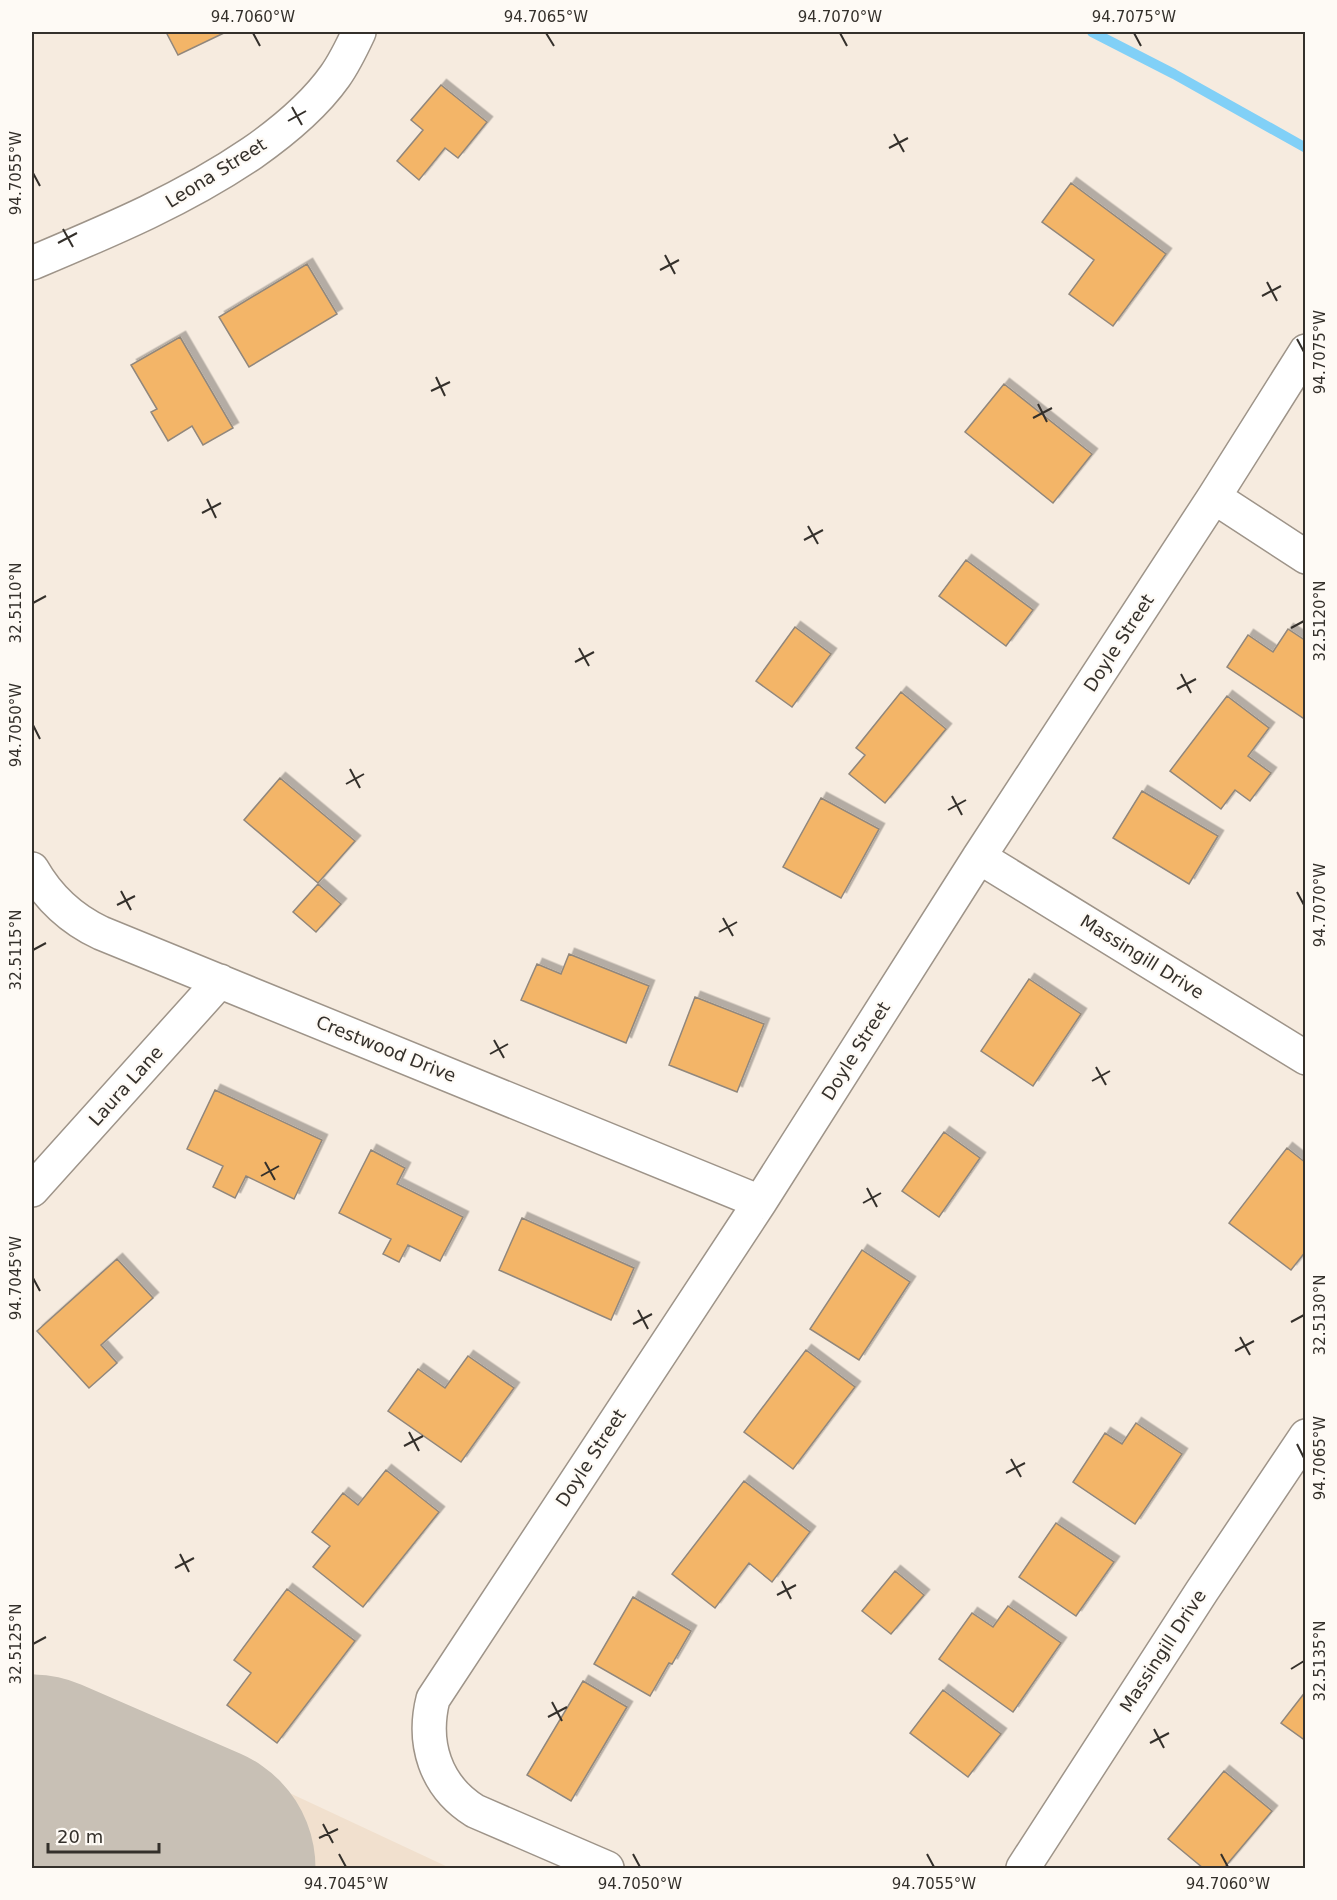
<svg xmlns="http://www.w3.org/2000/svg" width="1337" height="1900" viewBox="0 0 1337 1900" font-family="'DejaVu Sans',sans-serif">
<defs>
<filter id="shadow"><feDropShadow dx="5.5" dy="-5.5" stdDeviation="0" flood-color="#0004"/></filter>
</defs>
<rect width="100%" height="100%" fill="#f6ebdf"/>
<!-- built -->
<path fill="#f1e0ce" d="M32,1673L326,1810L450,1868H32Z"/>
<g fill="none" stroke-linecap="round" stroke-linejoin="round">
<!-- stream -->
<path stroke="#81d0f7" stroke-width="10" d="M1092,32L1174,74L1306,148"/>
<!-- runway -->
<path stroke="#c8c0b5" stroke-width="249" d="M32,1799L191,1868"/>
</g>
<!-- building -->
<path fill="#f3b568" stroke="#91877c" stroke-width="1.5" filter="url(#shadow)" d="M166,32H226L178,55Z
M441,85L487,122L458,158L445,148L419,180L397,161L423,130L411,120Z
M1071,183L1166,254L1113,326L1069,294L1094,260L1042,222Z
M307,264L337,314L249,367L219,317Z
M180,337L233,428L203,445L192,426L168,441L151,412L157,409L131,365Z
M1004,384L1092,454L1053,503L965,432Z
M966,560L1033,610L1006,646L939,596Z
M795,627L831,654L792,707L756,681Z
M1288,629L1306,641V720L1227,667L1248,635L1273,652Z
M901,692L946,729L885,803L849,774L865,755L856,748Z
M1227,696L1269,728L1248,756L1271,773L1250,801L1235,790L1221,809L1170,771Z
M280,778L355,841L318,883L244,820Z
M1142,791L1218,836L1189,884L1113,838Z
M821,798L879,829L841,898L783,867Z
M318,884L341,904L316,932L293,912Z
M569,954L649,986L626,1043L521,1000L537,964L561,974Z
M1029,979L1081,1014L1033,1086L981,1051Z
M695,997L764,1024L737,1092L669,1065Z
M215,1090L322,1140L294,1199L246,1176L235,1198L213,1187L223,1166L187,1149Z
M944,1132L980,1158L939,1217L902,1191Z
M1287,1148L1306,1163V1251L1291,1270L1229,1223Z
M371,1150L405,1168L397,1184L463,1217L440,1261L408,1245L399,1262L383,1254L391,1239L339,1213Z
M522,1218L634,1268L611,1320L499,1270Z
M862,1250L910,1282L859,1360L810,1329Z
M117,1259L153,1298L101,1345L117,1363L89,1388L37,1331Z
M806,1350L855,1387L793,1469L744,1432Z
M468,1356L514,1388L461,1462L388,1411L418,1369L445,1388Z
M1136,1423L1182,1454L1135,1524L1073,1482L1105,1433L1122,1444Z
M386,1470L439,1512L363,1607L313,1567L330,1546L312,1532L343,1493L358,1505Z
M744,1481L810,1532L772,1582L749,1563L715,1608L672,1574Z
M1056,1523L1114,1562L1076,1616L1019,1577Z
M895,1571L924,1595L891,1634L862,1611Z
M287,1589L355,1641L277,1743L227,1705L251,1673L234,1660Z
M633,1597L691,1631L672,1664L669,1663L650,1696L594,1664Z
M1008,1606L1061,1643L1013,1712L939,1659L972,1613L993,1627Z
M583,1681L627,1707L571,1801L527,1775Z
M943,1690L1001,1734L968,1777L910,1733Z
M1306,1691V1741L1281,1723Z
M1224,1771L1272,1811L1224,1868H1203L1168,1839Z"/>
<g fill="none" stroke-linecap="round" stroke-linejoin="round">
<!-- minor casing -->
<g stroke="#9e9489" stroke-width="36">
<path id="minor" d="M32,263C108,231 183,200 252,153C282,132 313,107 335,76C345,62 352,47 359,32
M1214,497L1306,557
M979,857L1306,1058
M32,869C48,897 71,919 101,933L760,1202
M32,1190L220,981
M607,1868L475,1811C435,1786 422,1743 433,1699L760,1202L979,857L1214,497L1306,351
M1023,1868L1202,1591L1306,1436"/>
</g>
<!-- minor -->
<use href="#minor" stroke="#fff" stroke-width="33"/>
</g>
<!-- ticks -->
<path fill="none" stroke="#34302b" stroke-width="2" d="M253,33L260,46M546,33L554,46M840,33L847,46M1134,33L1141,46M292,107L302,125M288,121L306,111M894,134L904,152M889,148L908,138M33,173L40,186M63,229L73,247M58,243L77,233M665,255L675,274M660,270L679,260M1267,282L1277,301M1262,296L1281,286M1297,339L1304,352M436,377L445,396M431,391L450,382M1038,404L1047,422M1033,418L1052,408M207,499L216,518M202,513L221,503M808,526L818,544M804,540L823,530M33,603L46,596M1291,628L1304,621M579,648L589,666M575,662L594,652M1181,674L1191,693M1177,689L1196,679M33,725L40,739M350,769L360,788M346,784L364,774M952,796L962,815M948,810L966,800M121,891L131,910M1297,892L1304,905M117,905L135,896M723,918L733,936M719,932L737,922M33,950L46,943M494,1040L504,1058M490,1054L508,1044M1096,1067L1106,1085M1092,1081L1110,1071M265,1162L275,1180M261,1176L279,1166M867,1188L877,1207M863,1203L881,1193M33,1278L40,1291M638,1310L648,1329M1291,1322L1304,1315M633,1324L652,1314M1240,1337L1250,1355M1235,1351L1254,1341M409,1432L419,1451M1297,1444L1304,1458M404,1446L423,1436M1011,1459L1021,1477M1006,1473L1025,1463M180,1554L189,1572M175,1568L194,1558M782,1581L791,1599M777,1595L796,1585M33,1644L46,1637M1291,1669L1304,1661M552,1702L562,1721M548,1717L567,1707M1154,1729L1164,1748M1150,1743L1169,1733M323,1824L333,1843M319,1838L338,1829M339,1854L346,1867M633,1854L640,1867M927,1854L934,1867M1221,1854L1228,1867"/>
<g text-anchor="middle" stroke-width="4.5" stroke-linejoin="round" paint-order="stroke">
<!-- street labels -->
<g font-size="18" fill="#34302b" stroke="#fefaf5">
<text transform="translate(216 173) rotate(-32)" y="6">Leona Street</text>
<text transform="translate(1119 643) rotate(-57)" y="6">Doyle Street</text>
<text transform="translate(1142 957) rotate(32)" y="6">Massingill Drive</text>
<text transform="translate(386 1049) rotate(22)" y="6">Crestwood Drive</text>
<text transform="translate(856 1051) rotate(-58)" y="6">Doyle Street</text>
<text transform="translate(126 1086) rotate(-48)" y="6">Laura Lane</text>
<text transform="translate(591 1458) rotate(-57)" y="6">Doyle Street</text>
<text transform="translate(1163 1651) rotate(-57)" y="6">Massingill Drive</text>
</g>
</g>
<!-- border -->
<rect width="1337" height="1900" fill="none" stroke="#fefaf5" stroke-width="66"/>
<!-- scale -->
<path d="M48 1843v9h111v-9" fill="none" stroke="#34302b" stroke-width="3"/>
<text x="57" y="1843" font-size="18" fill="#34302b" stroke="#fefaf5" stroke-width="4.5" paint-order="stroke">20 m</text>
<rect x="33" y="33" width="1271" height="1834" fill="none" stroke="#34302b" stroke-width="2"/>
<g font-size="15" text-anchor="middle" fill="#34302b">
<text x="253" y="22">94.7060°W</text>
<text x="546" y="22">94.7065°W</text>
<text x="840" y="22">94.7070°W</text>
<text x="1134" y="22">94.7075°W</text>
<text transform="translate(16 173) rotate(-90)" y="5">94.7055°W</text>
<text transform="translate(1320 352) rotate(-90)" y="5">94.7075°W</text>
<text transform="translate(16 603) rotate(-90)" y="5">32.5110°N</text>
<text transform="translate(1320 621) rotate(-90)" y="5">32.5120°N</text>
<text transform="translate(16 725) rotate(-90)" y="5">94.7050°W</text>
<text transform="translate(1320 905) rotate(-90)" y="5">94.7070°W</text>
<text transform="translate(16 950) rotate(-90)" y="5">32.5115°N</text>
<text transform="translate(16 1278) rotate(-90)" y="5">94.7045°W</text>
<text transform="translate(1320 1315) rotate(-90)" y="5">32.5130°N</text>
<text transform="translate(1320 1458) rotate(-90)" y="5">94.7065°W</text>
<text transform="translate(16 1644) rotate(-90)" y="5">32.5125°N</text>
<text transform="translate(1320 1661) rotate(-90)" y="5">32.5135°N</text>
<text x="346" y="1889">94.7045°W</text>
<text x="640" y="1889">94.7050°W</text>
<text x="934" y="1889">94.7055°W</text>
<text x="1228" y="1889">94.7060°W</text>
</g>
</svg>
